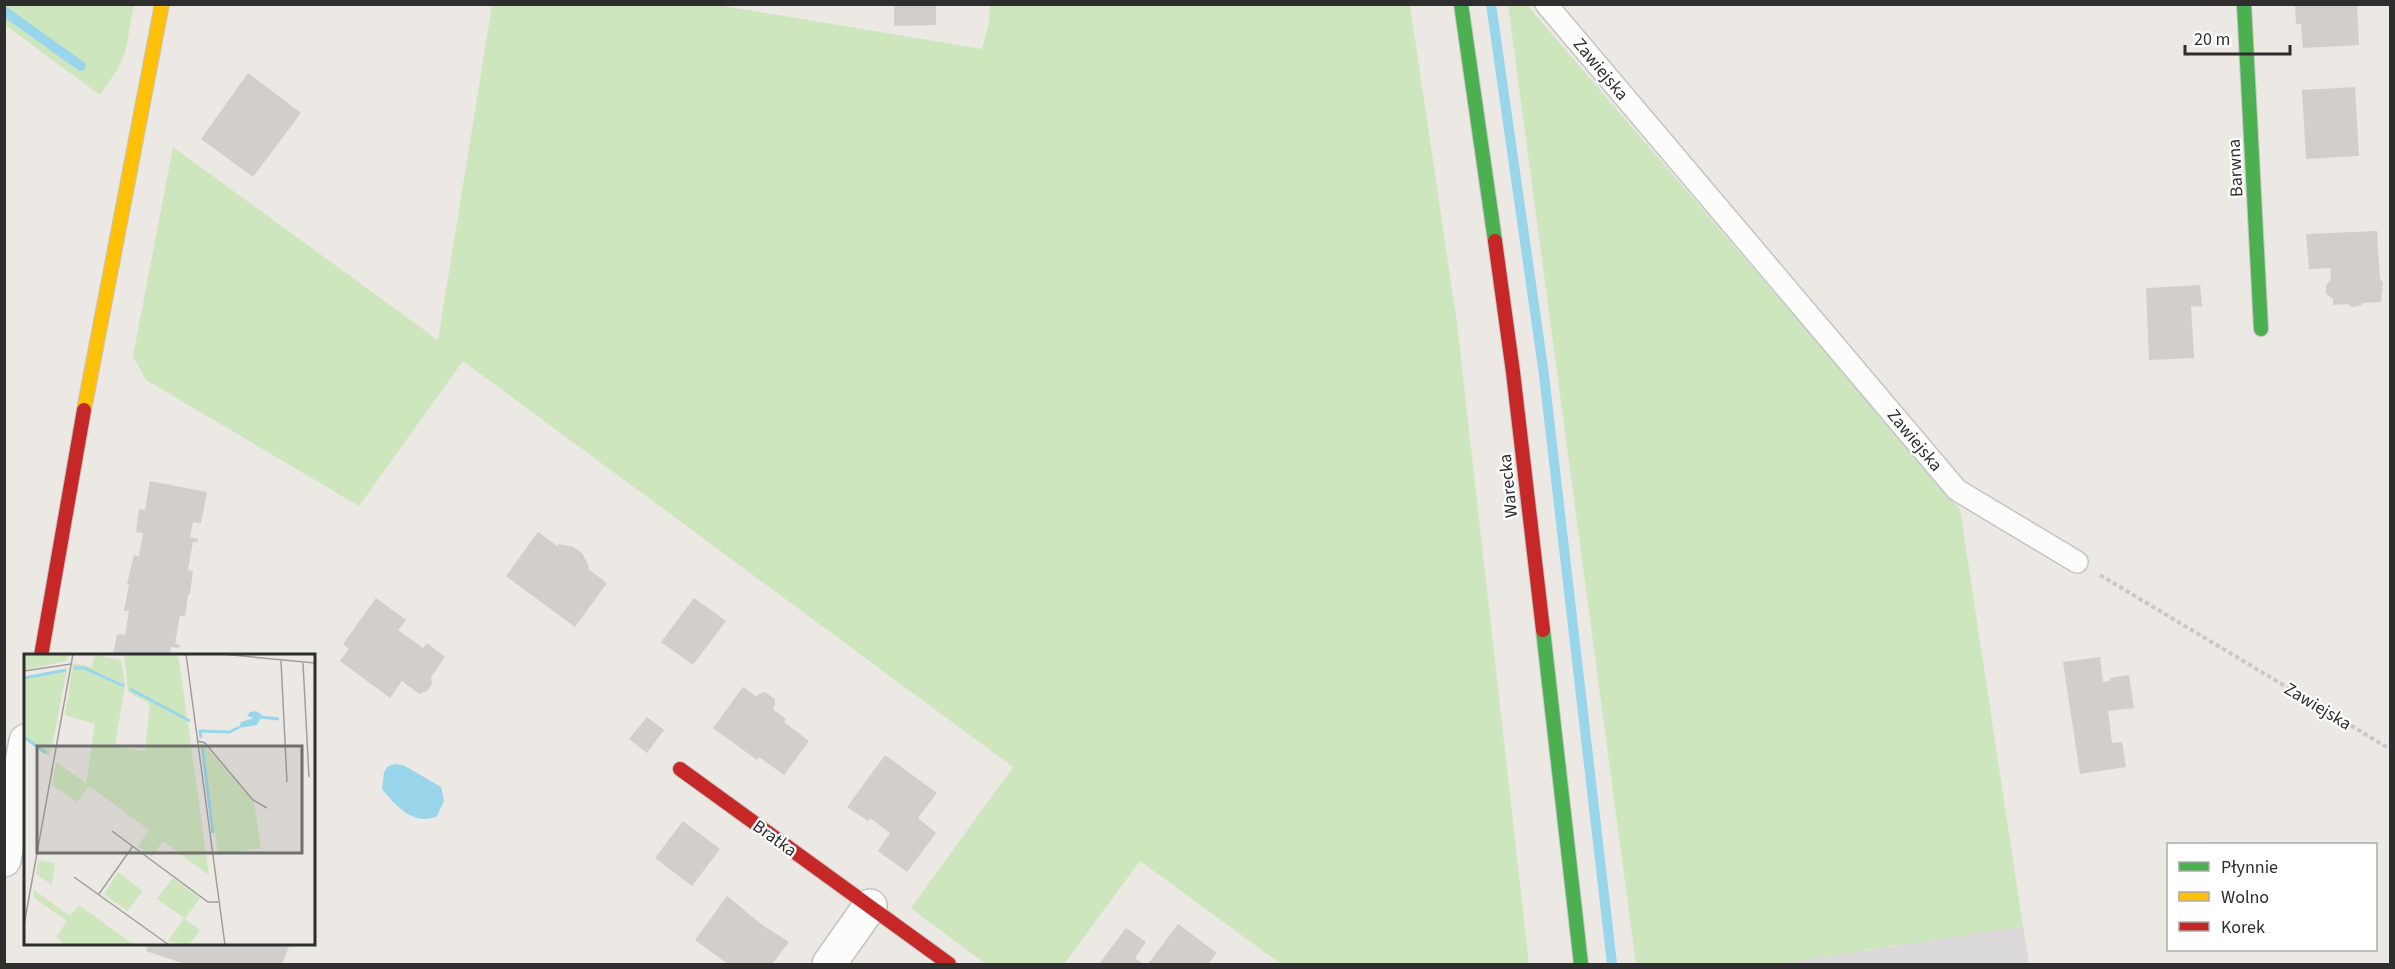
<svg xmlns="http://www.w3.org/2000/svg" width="2395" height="969" viewBox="0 0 2395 969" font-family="'Source Sans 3',sans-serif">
<rect width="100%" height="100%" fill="#ece8e4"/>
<!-- industrial -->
<path fill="#dcd9db" d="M2023,926L2029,964H1776Z"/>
<!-- green -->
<path fill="#cee6be" d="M5,4L134,5L125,53L117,70L100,95L5,25Z
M492,5H718L982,49L989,22L990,5H1410L1457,323L1529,964H1281L1140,861L1064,964H986L911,908L1013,767L463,361L359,506L146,380L133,356L173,147L438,340Z
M1508,5H1527L1960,509L2023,926L1776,964H1636Z"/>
<!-- water -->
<path fill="#99d6ec" d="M396,764L405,766L441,787L444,801L437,816C414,827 395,805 382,789L384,772L388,766Z"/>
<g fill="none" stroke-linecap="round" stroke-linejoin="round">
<!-- stream -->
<path stroke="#99d6ec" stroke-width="10" d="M1491,4L1544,375L1612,964
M4,11L81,66"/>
</g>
<!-- building -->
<path fill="#d1cecb" d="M894,4H936V25L894,26Z
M2295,4H2357L2359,45L2303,48L2301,24H2296Z
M248,73L301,113L253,177L201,139Z
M2355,87L2359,156L2306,159L2302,90Z
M2377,231L2380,279L2383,282L2381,302L2363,303L2360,306L2352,307L2348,304L2333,305V299L2326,294V286L2331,279L2330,268L2309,269L2306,234Z
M2200,285L2202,307L2191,306L2194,358L2149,360L2146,288Z
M150,481L207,492L201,523L193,522L190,537L198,539V542H193L188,570L193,571L190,594L188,595L185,617L180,615L175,644L180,645L179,648L171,647L170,656H113L117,634L125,635L129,611H124L129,584H127L134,555L139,556L143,533L136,532L139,509L145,510Z
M538,532L557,546L559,544L573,547L582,553L589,566L588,569L607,583L575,627L506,576Z
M376,598L406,620L398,630L423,648L427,643L445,657L431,677L432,684L427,691L419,694L402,681L390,698L340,661L349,649L343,644Z
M694,598L726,621L693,665L661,642Z
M2100,657L2103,682L2110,681V678L2129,675L2134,708L2108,711L2112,743L2122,742L2126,767L2080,774L2063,662Z
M743,687L757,697L759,694L765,692L775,699V705L773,709L786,719L784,722L809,741L784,775L759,757L757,760L713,728Z
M647,717L664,730L647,753L629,739Z
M885,755L937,793L918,818L936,833L907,872L878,851L890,833L870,818L868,821L847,807Z
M683,821L720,849L692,886L655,858Z
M727,896L761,924L789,942L772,964H728L695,940Z
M1178,924L1217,953L1208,964H1148Z
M1126,928L1146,942L1135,958L1143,964H1099Z
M149,944H290L282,964H185L146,951Z"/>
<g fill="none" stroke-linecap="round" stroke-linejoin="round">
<!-- lane casing -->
<g stroke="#c5c4c5" stroke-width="24">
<path id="lane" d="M1546,4L1957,490L2077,562"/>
</g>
<!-- street casing -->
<g stroke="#c5c4c5" stroke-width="36">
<path id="street" d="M4,860L26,741
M829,964L870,906"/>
</g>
<!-- fast casing -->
<g stroke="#c5c4c5" stroke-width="16">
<path id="fast" d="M1461,4L1495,241
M2244,4L2261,329
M1543,630L1581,964"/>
</g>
<!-- slow casing -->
<g stroke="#c5c4c5" stroke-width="16">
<path id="slow" d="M84,410L162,4"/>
</g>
<!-- jam casing -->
<g stroke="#c5c4c5" stroke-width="16">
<path id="jam" d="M1495,241L1513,372L1543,630
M41,656L84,410
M680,769L949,964"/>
</g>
<!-- path -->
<path stroke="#c9c9c8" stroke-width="4" stroke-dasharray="4.5 3" stroke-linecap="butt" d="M2100,575L2390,749"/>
<!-- lane -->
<use href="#lane" stroke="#fcfcfb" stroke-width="21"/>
<!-- street -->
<use href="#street" stroke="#fcfcfb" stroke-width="33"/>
<!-- fast -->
<use href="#fast" stroke="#4caf50" stroke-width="14"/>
<!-- slow -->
<use href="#slow" stroke="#ffc107" stroke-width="14"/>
<!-- jam -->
<use href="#jam" stroke="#c62828" stroke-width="14"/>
</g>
<g text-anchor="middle" stroke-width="4.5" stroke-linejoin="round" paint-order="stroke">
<!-- street labels -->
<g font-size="18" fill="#2e2e2e" stroke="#fff">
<text transform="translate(1601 69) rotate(50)" y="6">Zawiejska</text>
<text transform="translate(2235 168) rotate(-93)" y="6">Barwna</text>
<text transform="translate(1915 440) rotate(50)" y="6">Zawiejska</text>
<text transform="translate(1508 486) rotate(-96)" y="6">Warecka</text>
<text transform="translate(2318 706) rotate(31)" y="6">Zawiejska</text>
<text transform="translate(775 838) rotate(36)" y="6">Bratka</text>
</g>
</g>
<!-- overview -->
<g transform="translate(24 654)">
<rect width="291" height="291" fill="#ece8e4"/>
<path d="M0,0H44L42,7L0,16ZM100,0H152L155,5L185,221L139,187L128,203L114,192L125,176L65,132L53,148L28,131L32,108L62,129L71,70L41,61L49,9L68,13L71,1L97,6L101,31L91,92L121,97L126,50L104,38ZM43,15L27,98L24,102L0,85V23ZM179,90L230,148L237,194L194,201ZM14,206L31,209L28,231L12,220ZM94,218L119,237L103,257L80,240ZM149,224L176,244L161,265L176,276L165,291L144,287L160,264L133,245ZM10,236L46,262L55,251L110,291H42L32,283L43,267L9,243Z" fill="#cee6be"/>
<path d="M232,57L238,61L233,71L215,74L217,68L230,64L223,62L226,58Z" fill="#99d6ec"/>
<path fill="none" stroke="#99d6ec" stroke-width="3" d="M50,14H60L100,32M0,24L42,16M106,35L166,67M235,63L255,65M0,83L22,99M177,84L176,77L206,78L215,73M178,91L189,179"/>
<path fill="none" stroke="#a09e9b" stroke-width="1.5" d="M162,0L201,291M197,0L291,9M257,7L263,128M279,9L285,123M0,17L47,10M174,87L181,89L229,146L243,154M88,177L184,248H194M50,223L145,291M75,240L109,192M0,271L49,0"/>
<path fill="#706f6e" fill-opacity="0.15" stroke="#706f6e" stroke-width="3" d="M13,92H278V199H13Z"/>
<rect width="291" height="291" fill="none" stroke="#2e2e2e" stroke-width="3"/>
</g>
<!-- border -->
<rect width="2395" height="969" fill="none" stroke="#2e2e2e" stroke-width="12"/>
<!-- legend -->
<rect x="2167" y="843" width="210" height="108" fill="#ffffff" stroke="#ababab" stroke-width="1.5"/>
<rect x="2179" y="862" width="30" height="9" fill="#4caf50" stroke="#ababab" stroke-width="1.5"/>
<text x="2221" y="873" font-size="18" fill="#2e2e2e">Płynnie</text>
<rect x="2179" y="892" width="30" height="9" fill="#ffc107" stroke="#ababab" stroke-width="1.5"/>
<text x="2221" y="903" font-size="18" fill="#2e2e2e">Wolno</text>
<rect x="2179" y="922" width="30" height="9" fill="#c62828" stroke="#ababab" stroke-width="1.5"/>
<text x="2221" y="933" font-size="18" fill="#2e2e2e">Korek</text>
<!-- scale -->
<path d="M2185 45v9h105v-9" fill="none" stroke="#2e2e2e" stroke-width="3"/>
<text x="2194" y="45" font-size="18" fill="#2e2e2e" stroke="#ffffff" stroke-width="4.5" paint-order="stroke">20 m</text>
</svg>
